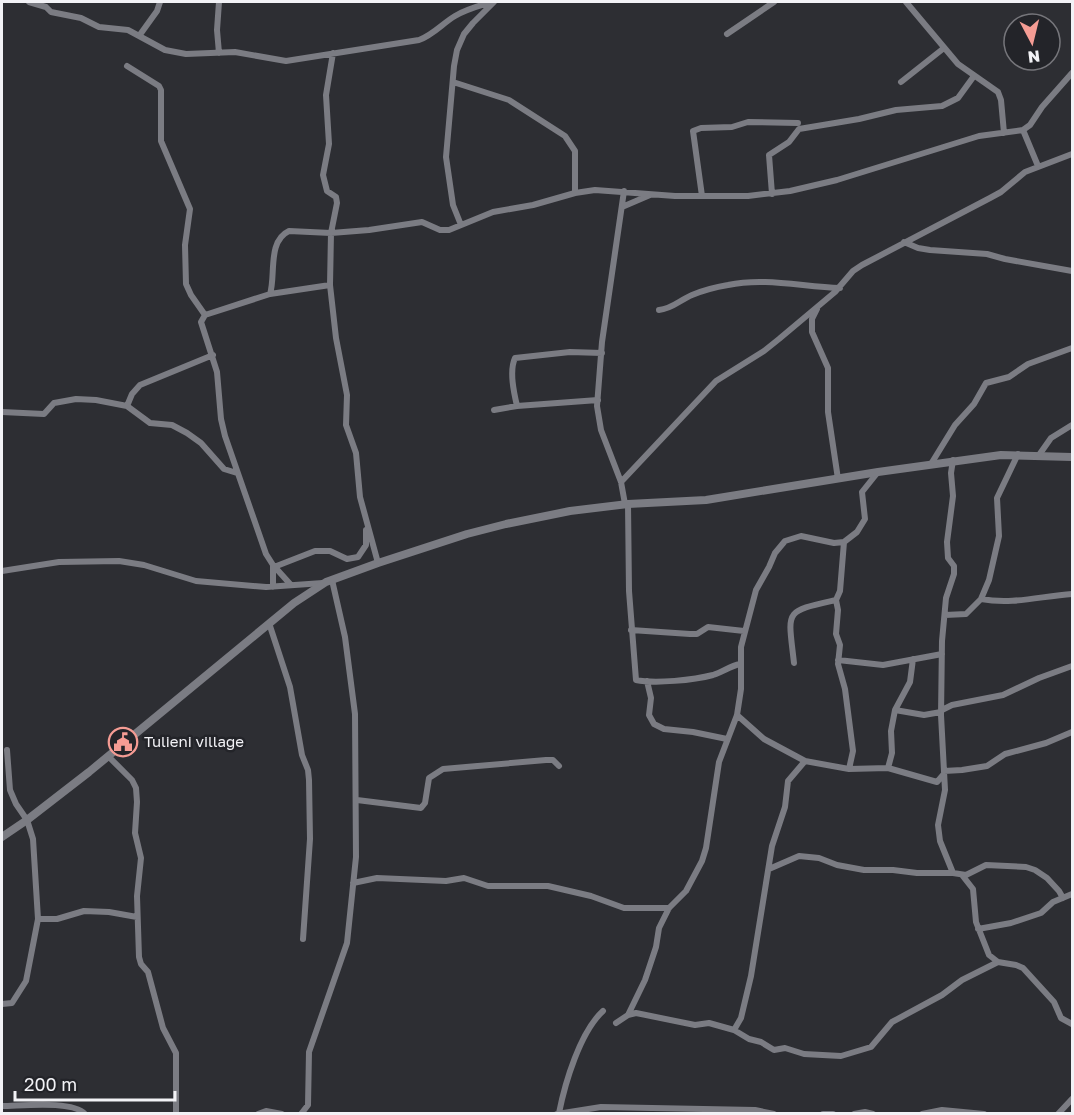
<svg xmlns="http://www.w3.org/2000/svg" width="1074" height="1115" viewBox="0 0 1074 1115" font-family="'Golos Text',sans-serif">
<rect width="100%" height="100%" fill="#2d2e33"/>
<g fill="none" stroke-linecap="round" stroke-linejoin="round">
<!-- minor -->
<path stroke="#7b7c83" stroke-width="6" d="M29,2L46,7L51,12L81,18L99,27L128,30L165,50L186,54L235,52L286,61L419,40C433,35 443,23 455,16C467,9 479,6 492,2
M219,2L217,30L219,53
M906,2L958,64L998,92L1001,100L1004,133
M727,34L774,2
M139,36L157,11L160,2
M333,53L326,95L329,144L323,175L327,191L336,197L337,203L331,233L330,285L336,338L347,395L346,425L356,453L360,497L378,563
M127,66L159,86L161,90V141L190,209L185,245L186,284L191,295L205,315
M453,82L509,100L565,136L575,151V193
M901,82L944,48
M1023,130L1038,166
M624,191L602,342L597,406L601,430L621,482L625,504
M772,194L769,155L789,142L799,129L859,119L896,110L942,106L958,98L974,76
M702,196L693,131L701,128L732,127L748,122L798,123
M622,207L650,195
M461,225L453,205L446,157L454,66L457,50L464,34L473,23L494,2
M904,242L918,248L930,250L987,254L1005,259L1072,271
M270,294C276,276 267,241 289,231L331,233L369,230L422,222L440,230H449L493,212L533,205L575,193L595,190L675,196H748L790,191L837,180L979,136L1023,130L1030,125L1042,107L1072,73
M817,309L812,319V332L828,368V412L838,479
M659,310C672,309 680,300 692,295C704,290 716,287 728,285C765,277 803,287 840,288
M127,406L132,394L140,385L213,355
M517,406C514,393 509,371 515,358L570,352L602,353
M494,410L517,406L598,400
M2,412L44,414L54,403L76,399L96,400L127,406L150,423L172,425L187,433L201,443L224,469L237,473
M1039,455L1051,438L1072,425
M953,460L951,473L953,496L947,542L948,558L954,566V574L946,598L942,641L941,715L945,790L938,825L940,841L953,873
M931,464L955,425L974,404L986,383L1009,377L1028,364L1072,348
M621,482L716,381L764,351L779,339L835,292L853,271L862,265L990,198L1001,192L1025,172L1072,154
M628,504L629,591L636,680C655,684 694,680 713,675C723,672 730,666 740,664
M273,566V587
M274,567L315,551H330L347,559L358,557L366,545V530
M2,571L59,562L119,561L144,565L196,581L266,587L323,583
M291,585L273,565L266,554L225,436L221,419L217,372L201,322L205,315L270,294L330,285
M981,599C1013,605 1041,596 1072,594
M836,600L838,610L836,634L840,645L838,664L845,689L853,751L849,769
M945,615L966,614L981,599L989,580L999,536L997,498L1018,454
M269,623L290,687L302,755L308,770L309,780L310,839L303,939
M631,630L690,634H697L708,627L744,631
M838,660L883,665L942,654
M794,663C788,609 783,612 836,600L840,591L844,542
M647,681L651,698L649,715L654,724L664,729L693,732L727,739
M895,710L924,715L941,712
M942,710L952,705L1003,695L1039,678L1072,666
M737,715L764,739L805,761L849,769L888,768L937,782L943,775
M108,756L132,780L136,788L137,802L135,833L141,858L137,896L139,957L141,964L148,972L163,1028L176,1053V1114
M888,768L892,753L891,731L895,710L910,682L913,659
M944,771L962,770L987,766L1005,754L1046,743L1072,732
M357,800L421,808L425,803L429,778L443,769L546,760H553L559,766
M769,869L799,856L819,858L837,865L864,870H893L917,873H953L966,875L986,865L1026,867L1035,870L1047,878L1059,891L1063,898
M962,875L973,889L976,922L989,955L998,962L1016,965L1023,968L1054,1002L1061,1018L1072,1024
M353,883L377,878L446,881L464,878L488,886H548L591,896L624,908H669
M38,919H57L84,911L109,912L137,917
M978,929L1011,923L1041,913L1053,902L1072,894
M2,1004L12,1003L26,981L38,919L33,839L27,820L16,804L10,790L7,750
M628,1015L645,980L656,947L659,928L669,908L686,891L702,861L706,848L719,762L737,715L741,689V647L756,590L769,567L775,553L785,541L801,536L834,543L844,542L857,532L865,519L862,492L878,472
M616,1023L628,1015L636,1013L695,1025L709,1023L734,1030L749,1039L761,1042L774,1050L785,1048L804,1054L841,1056L871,1047L892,1022L942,995L962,980L998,962
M734,1030L741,1018L751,976L772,846L785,807L788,781L805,761
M2,1106C21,1106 72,1100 85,1114
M559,1113C565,1083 580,1032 603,1011
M258,1114L266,1111L282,1114
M301,1114L308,1105L309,1052L347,943L356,857L355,714L345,637L332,580
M557,1114L601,1107L755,1110L774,1114
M823,1114H833
M854,1114L865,1112L873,1114
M922,1114L942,1110L984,1114
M1058,1114L1072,1099"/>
<!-- tertiary -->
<path stroke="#7b7c83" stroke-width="8" d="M2,837L27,820L89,772L294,603L326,582L378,563L467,534L506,524L570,511L628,504L706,500L878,472L1001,455L1072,457"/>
</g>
<!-- icons -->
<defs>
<g id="civic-ring" transform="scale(1.5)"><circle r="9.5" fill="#232429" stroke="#f59c94" stroke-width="1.5"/><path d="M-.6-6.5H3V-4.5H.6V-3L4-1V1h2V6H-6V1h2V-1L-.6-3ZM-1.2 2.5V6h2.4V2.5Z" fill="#f59c94"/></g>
</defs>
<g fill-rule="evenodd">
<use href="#civic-ring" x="123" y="742"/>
</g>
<g text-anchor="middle" stroke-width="5" stroke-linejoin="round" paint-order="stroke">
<!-- poi labels -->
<g font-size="15" fill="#f2f2f6" stroke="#232429" text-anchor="start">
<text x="144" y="747">Tulieni village</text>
</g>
</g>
<!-- border -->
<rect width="1074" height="1115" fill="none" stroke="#f2f2f6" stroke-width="6"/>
<!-- north arrow -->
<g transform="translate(1032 42) rotate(173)"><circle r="28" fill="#232429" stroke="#76767b" stroke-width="1.5"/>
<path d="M0-4.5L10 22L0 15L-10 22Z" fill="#f59c94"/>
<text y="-9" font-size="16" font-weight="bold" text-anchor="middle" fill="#f2f2f6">N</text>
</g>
<!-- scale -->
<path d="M15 1091v9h160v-9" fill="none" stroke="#f2f2f6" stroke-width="3"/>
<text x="24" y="1091" font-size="18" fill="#f2f2f6" stroke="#232429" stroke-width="4.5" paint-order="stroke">200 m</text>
</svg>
